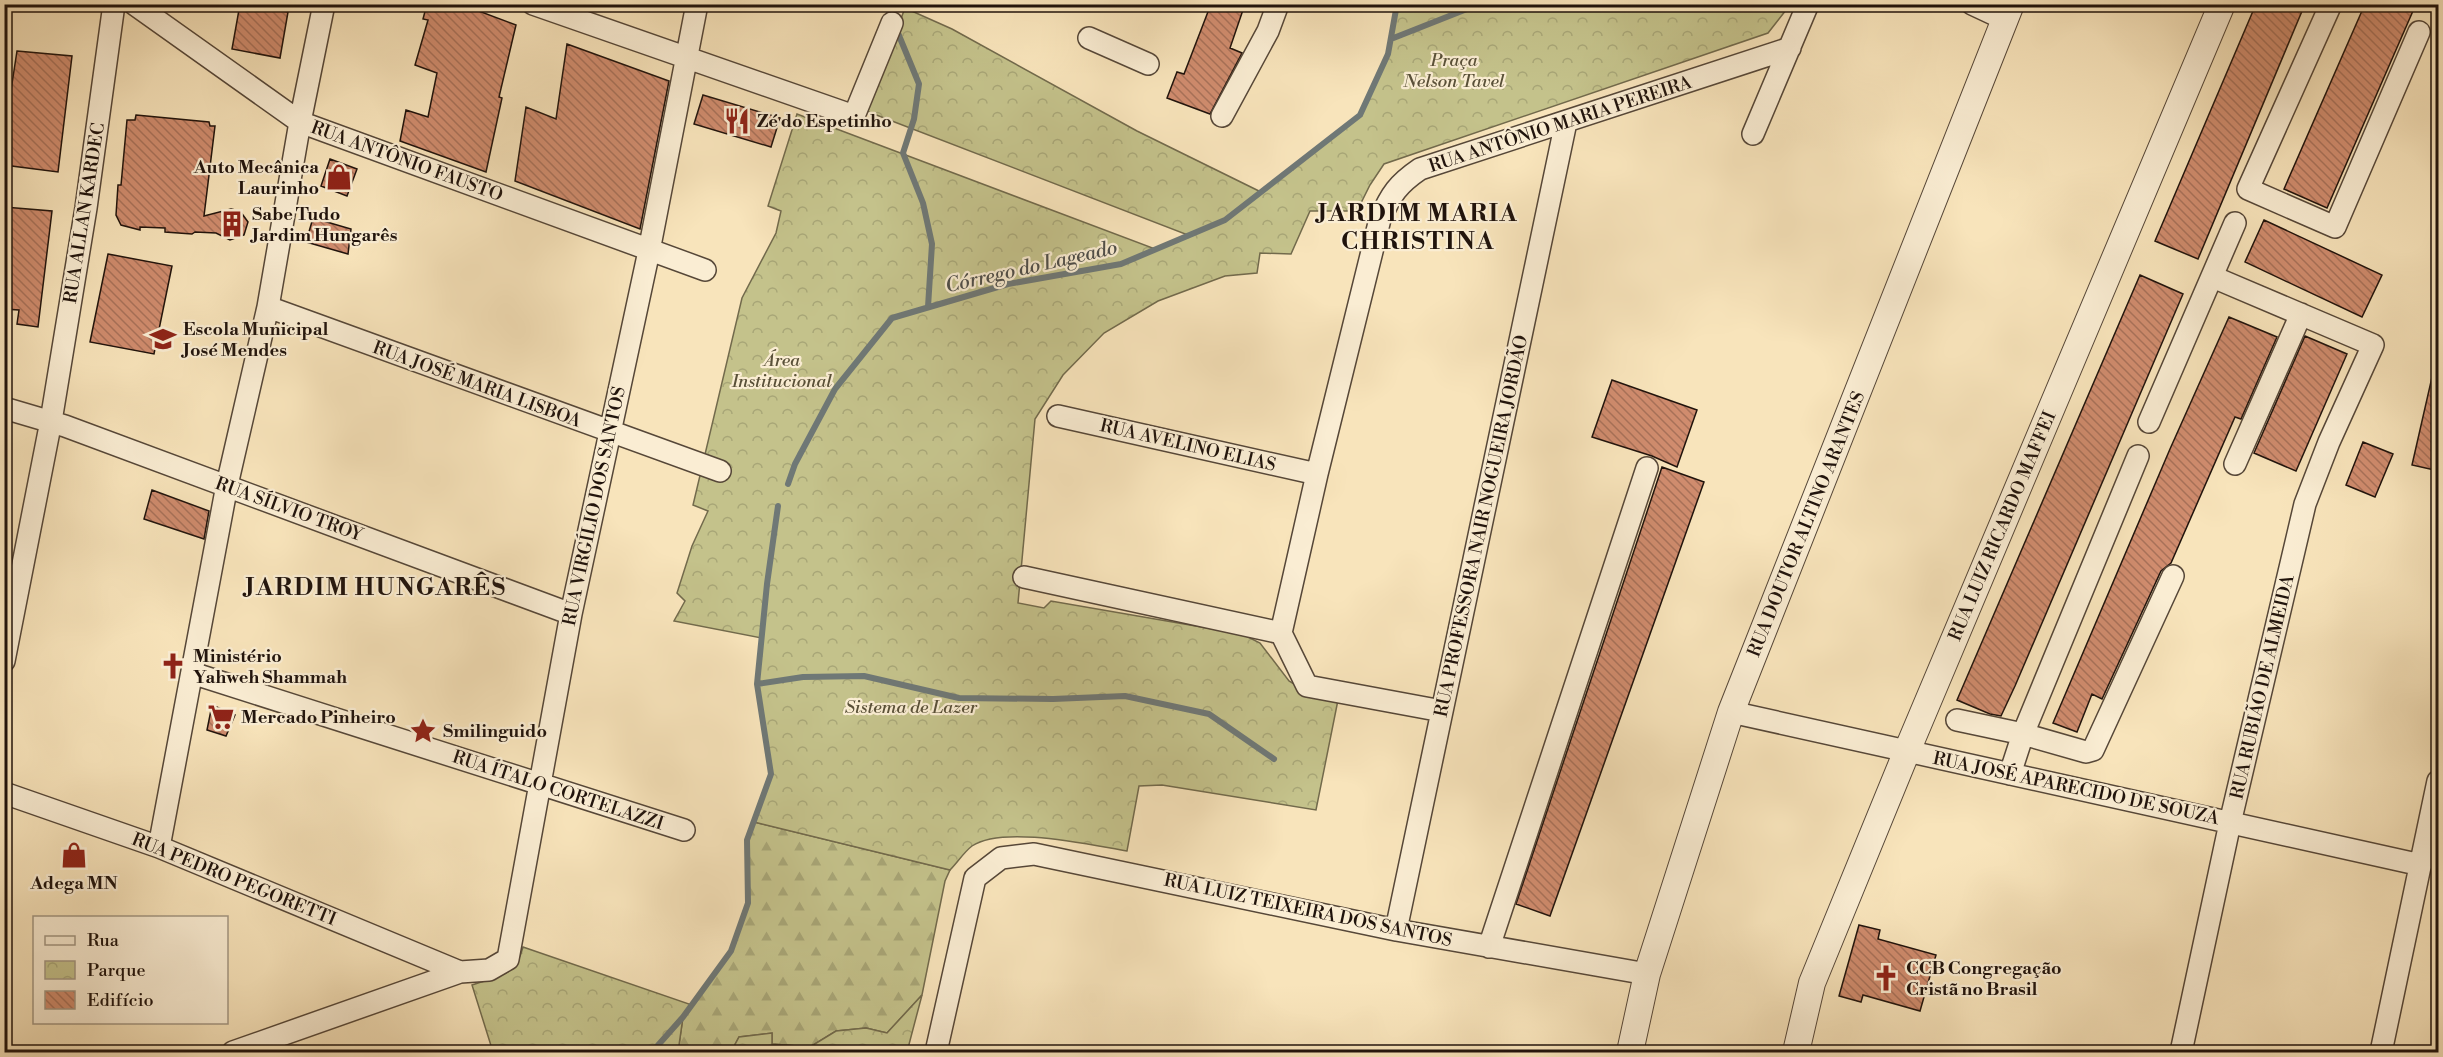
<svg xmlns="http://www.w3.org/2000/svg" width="2443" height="1057" viewBox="0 0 2443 1057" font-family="'Libre Bodoni',serif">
<defs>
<pattern id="forest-firs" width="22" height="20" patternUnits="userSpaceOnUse" patternTransform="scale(1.5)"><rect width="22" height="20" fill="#c4c28b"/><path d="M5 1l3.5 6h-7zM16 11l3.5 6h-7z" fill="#a8a677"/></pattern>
<pattern id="park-crowns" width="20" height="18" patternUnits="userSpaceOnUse" patternTransform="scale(1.5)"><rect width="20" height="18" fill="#c4c28b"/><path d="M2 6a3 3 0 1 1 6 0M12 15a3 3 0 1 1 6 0" fill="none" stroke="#a8a677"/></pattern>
<pattern id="building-back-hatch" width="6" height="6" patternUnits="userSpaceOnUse" patternTransform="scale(1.5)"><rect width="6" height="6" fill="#d08c6e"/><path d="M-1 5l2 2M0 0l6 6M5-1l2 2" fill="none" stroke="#a87159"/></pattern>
</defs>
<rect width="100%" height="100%" fill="#f8e4bb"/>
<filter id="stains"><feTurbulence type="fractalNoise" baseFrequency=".00333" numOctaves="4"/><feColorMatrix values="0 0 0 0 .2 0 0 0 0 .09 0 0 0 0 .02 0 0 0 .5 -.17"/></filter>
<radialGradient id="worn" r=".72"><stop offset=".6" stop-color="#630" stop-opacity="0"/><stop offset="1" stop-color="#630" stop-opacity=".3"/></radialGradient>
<!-- forest -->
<path fill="url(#forest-firs)" stroke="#726a4c" stroke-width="1.5" d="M754,822L950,870L945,881L922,995L887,1033L866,1028L836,1031L810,1047L772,1044V1033L739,1037L731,1052H678L683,1017L731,951L748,903L747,840Z"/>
<!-- park -->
<path fill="url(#park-crowns)" stroke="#726a4c" stroke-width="1.5" d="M1397,5H1790L1768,33L1384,164L1370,185L1357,211H1310L1291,254L1260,253L1257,273L1225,276L1158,301L1104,333L1063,375L1035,419L1018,603L1044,608L1051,601L1242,634L1260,643L1289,681L1307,692L1338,700L1316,810L1162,785L1139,786L1127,851C1090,845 1003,825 972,846C964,852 957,863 950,870L754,822L771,774L757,684L762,638L674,621L685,601L677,593L692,546L708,511L693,505L742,298L776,233L781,211L768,206L797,114L1155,249L1188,235L866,111L905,8L952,29L1137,131L1261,192L1360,115L1388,54Z
M523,947L692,1005L683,1017L678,1052H493L472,985C499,975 515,978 523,947Z
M922,995L907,1052H731L739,1037L772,1033V1044L810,1047L836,1031L866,1028L887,1033Z"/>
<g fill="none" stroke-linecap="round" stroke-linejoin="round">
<!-- stream -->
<path stroke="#6f7876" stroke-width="6" d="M886,4L919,84L914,119L903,153L923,203L932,244L928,307
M1391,39L1472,7L1487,4
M788,484L795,464L835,389L892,318L1008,284L1121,264L1225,220L1360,115L1388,54L1397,4
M757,684L803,677L864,676L959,698L1053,699L1125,696L1209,714L1274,759
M652,1052L683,1017L731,951L748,903L747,840L771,774L757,684L767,584L778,506"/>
</g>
<!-- building -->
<path fill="url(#building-back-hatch)" stroke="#20130c" stroke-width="1.5" d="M240,4L288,12L280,58L232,49Z
M427,4H460L516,25L499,97L502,98L486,172L400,141L406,110L428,117L437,73L415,65L428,20L423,19Z
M1211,4H1245L1230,48L1242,53L1210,114L1167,98L1177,72L1184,74Z
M2256,4H2305L2198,259L2155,241Z
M2365,4H2416L2327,208L2284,189Z
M567,44L669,81L640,229L515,181L526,107L556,119Z
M17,51L72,56L58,172L4,165V136Z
M703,95L780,118L771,147L694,124Z
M136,115L209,122L210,126H215L204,216L231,209L240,211L248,222L244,235L230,240L216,233L195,232L192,234L165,232V228L140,227V230L121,225L116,215L118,185H121L127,120H135Z
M330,159L357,169L347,196L321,186Z
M4,207L52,211L38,327L17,324L19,310L4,309Z
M313,218L351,229L348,254L306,242Z
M2264,220L2382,275L2362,317L2245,262Z
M108,254L172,266L154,354L90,342Z
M2140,275L2183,294L2015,686L2001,716L1990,714L1957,700Z
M2229,317L2277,337L2241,419L2235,417L2171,563L2161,571L2102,699L2092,694L2077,732L2053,723L2170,449Z
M2305,336L2347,354L2296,471L2254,453Z
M2432,377L2439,378V471L2412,465Z
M1612,380L1697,410L1677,467L1652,456L1592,437Z
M2363,442L2393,454L2375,497L2346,485Z
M1662,467L1704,482L1550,916L1516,904Z
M152,490L209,511L204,539L144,519Z
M212,705L235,715L226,736L207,730Z
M1859,925L1880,930L1878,939L1936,955L1920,1011L1863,995L1861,1002L1839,996Z"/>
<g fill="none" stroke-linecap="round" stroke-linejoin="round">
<!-- minor casing -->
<g stroke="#564738" stroke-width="24">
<path id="minor" d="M134,4L300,122L705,270
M533,4L854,116L892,23
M1972,4L2004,19
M2331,4L2248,189L2335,227L2419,32
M1089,38L1148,64
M1222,116L1268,31L1278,4
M1753,134L1808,4
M268,307L720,471
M4,408L65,426L571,614
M1058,416L1317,474
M2149,422L2235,223
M2235,464L2301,314
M1024,577L1281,633L1307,686L1442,711
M1281,633L1317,474L1380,219C1391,194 1398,184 1420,169L1790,48
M4,661L51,421L86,208L114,4
M192,673L684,830
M1731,712L2421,865
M1957,720L2023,734L2086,752L2093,750L2173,576
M2010,774L2023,734L2138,456
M4,793L159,847L460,972
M159,847L227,485L268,307L300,122L324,4
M1396,930L1566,122
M1489,947L1647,468
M233,1052L460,972L489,970L508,959L571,614L649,251L697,4
M936,1052L975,878L1001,858L1034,854L1396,930L1647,974
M2181,1052L2230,823L2305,504L2329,442L2373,345L2213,277
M2381,1052L2438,781"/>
</g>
<!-- tertiary casing -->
<g stroke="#564738" stroke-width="28">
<path id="tertiary" d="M1630,1052L1647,974L1731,712L2011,4
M1796,1052L1812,983L1907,751L2222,4"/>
</g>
<!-- minor -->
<use href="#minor" stroke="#faedd3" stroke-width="21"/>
<!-- tertiary -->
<use href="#tertiary" stroke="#faedd3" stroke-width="26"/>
</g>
<!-- icons -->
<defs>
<g id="restaurant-bare" transform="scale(2.07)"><path d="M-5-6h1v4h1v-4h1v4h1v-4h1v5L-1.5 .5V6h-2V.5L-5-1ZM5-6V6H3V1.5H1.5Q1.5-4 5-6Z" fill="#8f2418" stroke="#faedd3" stroke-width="2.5" paint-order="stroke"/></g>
<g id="shop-bare" transform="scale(2.07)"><path d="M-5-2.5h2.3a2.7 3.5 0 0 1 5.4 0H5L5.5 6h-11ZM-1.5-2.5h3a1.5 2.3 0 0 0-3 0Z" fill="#8f2418" stroke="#faedd3" stroke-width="2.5" paint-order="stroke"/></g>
<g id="building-bare" transform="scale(2.07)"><path d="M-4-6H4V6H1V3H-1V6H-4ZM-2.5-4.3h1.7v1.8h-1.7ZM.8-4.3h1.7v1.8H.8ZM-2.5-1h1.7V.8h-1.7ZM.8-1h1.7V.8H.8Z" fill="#8f2418" stroke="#faedd3" stroke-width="2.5" paint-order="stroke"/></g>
<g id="school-bare" transform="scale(2.07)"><path d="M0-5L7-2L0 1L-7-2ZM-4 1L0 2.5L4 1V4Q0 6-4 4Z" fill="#8f2418" stroke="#faedd3" stroke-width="2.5" paint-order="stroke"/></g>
<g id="church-bare" transform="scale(2.07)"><path d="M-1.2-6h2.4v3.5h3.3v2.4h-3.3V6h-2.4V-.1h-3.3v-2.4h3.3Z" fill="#8f2418" stroke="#faedd3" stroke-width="2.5" paint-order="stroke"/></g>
<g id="supermarket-bare" transform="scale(2.07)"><path d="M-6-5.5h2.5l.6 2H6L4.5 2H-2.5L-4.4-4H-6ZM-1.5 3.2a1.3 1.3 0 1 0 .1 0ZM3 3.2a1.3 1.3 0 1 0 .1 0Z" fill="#8f2418" stroke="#faedd3" stroke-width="2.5" paint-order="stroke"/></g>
<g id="sight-bare" transform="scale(2.07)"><path d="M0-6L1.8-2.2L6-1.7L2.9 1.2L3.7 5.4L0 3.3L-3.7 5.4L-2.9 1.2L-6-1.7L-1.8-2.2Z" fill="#8f2418" stroke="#faedd3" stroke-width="2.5" paint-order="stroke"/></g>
</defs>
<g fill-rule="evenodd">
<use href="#restaurant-bare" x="737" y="121"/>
<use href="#shop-bare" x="339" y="177"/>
<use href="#building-bare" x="232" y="224"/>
<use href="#school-bare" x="163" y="339"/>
<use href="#church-bare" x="173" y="666"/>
<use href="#supermarket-bare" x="221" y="717"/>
<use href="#sight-bare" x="423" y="731"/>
<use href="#shop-bare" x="74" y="855"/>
<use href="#church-bare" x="1886" y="978"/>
</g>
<g text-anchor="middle" stroke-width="4.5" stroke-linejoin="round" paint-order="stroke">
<!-- park labels -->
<g font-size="18" font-style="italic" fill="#595038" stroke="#faedd3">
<text x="1454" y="66">Praça<tspan x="1454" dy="21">Nelson Tavel</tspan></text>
<text x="782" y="366">Área<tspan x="782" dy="21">Institucional</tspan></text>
<text x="911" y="713">Sistema de Lazer</text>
</g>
<!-- poi labels -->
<g font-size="18" font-weight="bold" fill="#20130c" stroke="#faedd3" text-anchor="start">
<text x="757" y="127">Zé do Espetinho</text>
<text x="319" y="173" text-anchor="end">Auto Mecânica<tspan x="319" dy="21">Laurinho</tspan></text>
<text x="252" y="220">Sabe Tudo<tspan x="252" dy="21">Jardim Hungarês</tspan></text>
<text x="183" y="335">Escola Municipal<tspan x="183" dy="21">José Mendes</tspan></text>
<text x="193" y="662">Ministério<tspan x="193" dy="21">Yahweh Shammah</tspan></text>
<text x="241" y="723">Mercado Pinheiro</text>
<text x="443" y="737">Smilinguido</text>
<text x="74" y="889" text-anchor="middle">Adega MN</text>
<text x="1906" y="974">CCB Congregação<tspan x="1906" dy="21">Cristã no Brasil</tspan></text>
</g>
<!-- street labels -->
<g font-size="18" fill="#20130c" stroke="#faedd3">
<text transform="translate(1560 124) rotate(-18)" y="6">RUA ANTÔNIO MARIA PEREIRA</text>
<text transform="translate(407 161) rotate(20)" y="6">RUA ANTÔNIO FAUSTO</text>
<text transform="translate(84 213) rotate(-81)" y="6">RUA ALLAN KARDEC</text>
<text transform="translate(477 384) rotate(20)" y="6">RUA JOSÉ MARIA LISBOA</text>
<text transform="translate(1188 445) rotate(13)" y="6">RUA AVELINO ELIAS</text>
<text transform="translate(594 506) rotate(-78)" y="6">RUA VIRGÍLIO DOS SANTOS</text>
<text transform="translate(289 509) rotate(20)" y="6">RUA SÍLVIO TROY</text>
<text transform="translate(1806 524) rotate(-68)" y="6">RUA DOUTOR ALTINO ARANTES</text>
<text transform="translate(1481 526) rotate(-78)" y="6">RUA PROFESSORA NAIR NOGUEIRA JORDÃO</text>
<text transform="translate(2002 526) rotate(-67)" y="6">RUA LUIZ RICARDO MAFFEI</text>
<text transform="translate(2262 687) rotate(-77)" y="6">RUA RUBIÃO DE ALMEIDA</text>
<text transform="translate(2076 788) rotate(12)" y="6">RUA JOSÉ APARECIDO DE SOUZA</text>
<text transform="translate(558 790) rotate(18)" y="6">RUA ÍTALO CORTELAZZI</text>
<text transform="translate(234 879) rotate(22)" y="6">RUA PEDRO PEGORETTI</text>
<text transform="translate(1308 910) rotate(12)" y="6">RUA LUIZ TEIXEIRA DOS SANTOS</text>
</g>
<!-- water labels -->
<g font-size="20" font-style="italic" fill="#4e4e4a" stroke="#faedd3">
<text transform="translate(1031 266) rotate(-13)" y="7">Córrego do Lageado</text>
</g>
<!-- district labels -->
<g font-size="24" font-weight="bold" letter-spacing="1.5" fill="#20130c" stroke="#faedd3">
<text x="1418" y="221">JARDIM MARIA<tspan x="1418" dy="28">CHRISTINA</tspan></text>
<text x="376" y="595">JARDIM HUNGARÊS</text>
</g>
</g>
<!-- margin -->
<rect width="2443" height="1057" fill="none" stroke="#f8e4bb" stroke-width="24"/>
<rect x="6" y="6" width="2431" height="1045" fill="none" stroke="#20130c" stroke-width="3"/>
<rect x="12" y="12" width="2419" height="1033" fill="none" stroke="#20130c" stroke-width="1.5"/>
<!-- legend -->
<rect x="33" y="916" width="195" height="108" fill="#faedd3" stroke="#a39683" stroke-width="1.5"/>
<rect x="45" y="936" width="30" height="9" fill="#faedd3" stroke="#a39683" stroke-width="1.5"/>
<text x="87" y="946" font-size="18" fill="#20130c">Rua</text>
<rect x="45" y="961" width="30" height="18" fill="url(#park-crowns)" stroke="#a39683" stroke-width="1.5"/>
<text x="87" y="976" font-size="18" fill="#20130c">Parque</text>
<rect x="45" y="991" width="30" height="18" fill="url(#building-back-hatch)" stroke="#a39683" stroke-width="1.5"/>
<text x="87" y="1006" font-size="18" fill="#20130c">Edifício</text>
<rect width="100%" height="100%" filter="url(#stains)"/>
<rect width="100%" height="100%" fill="url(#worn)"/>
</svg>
